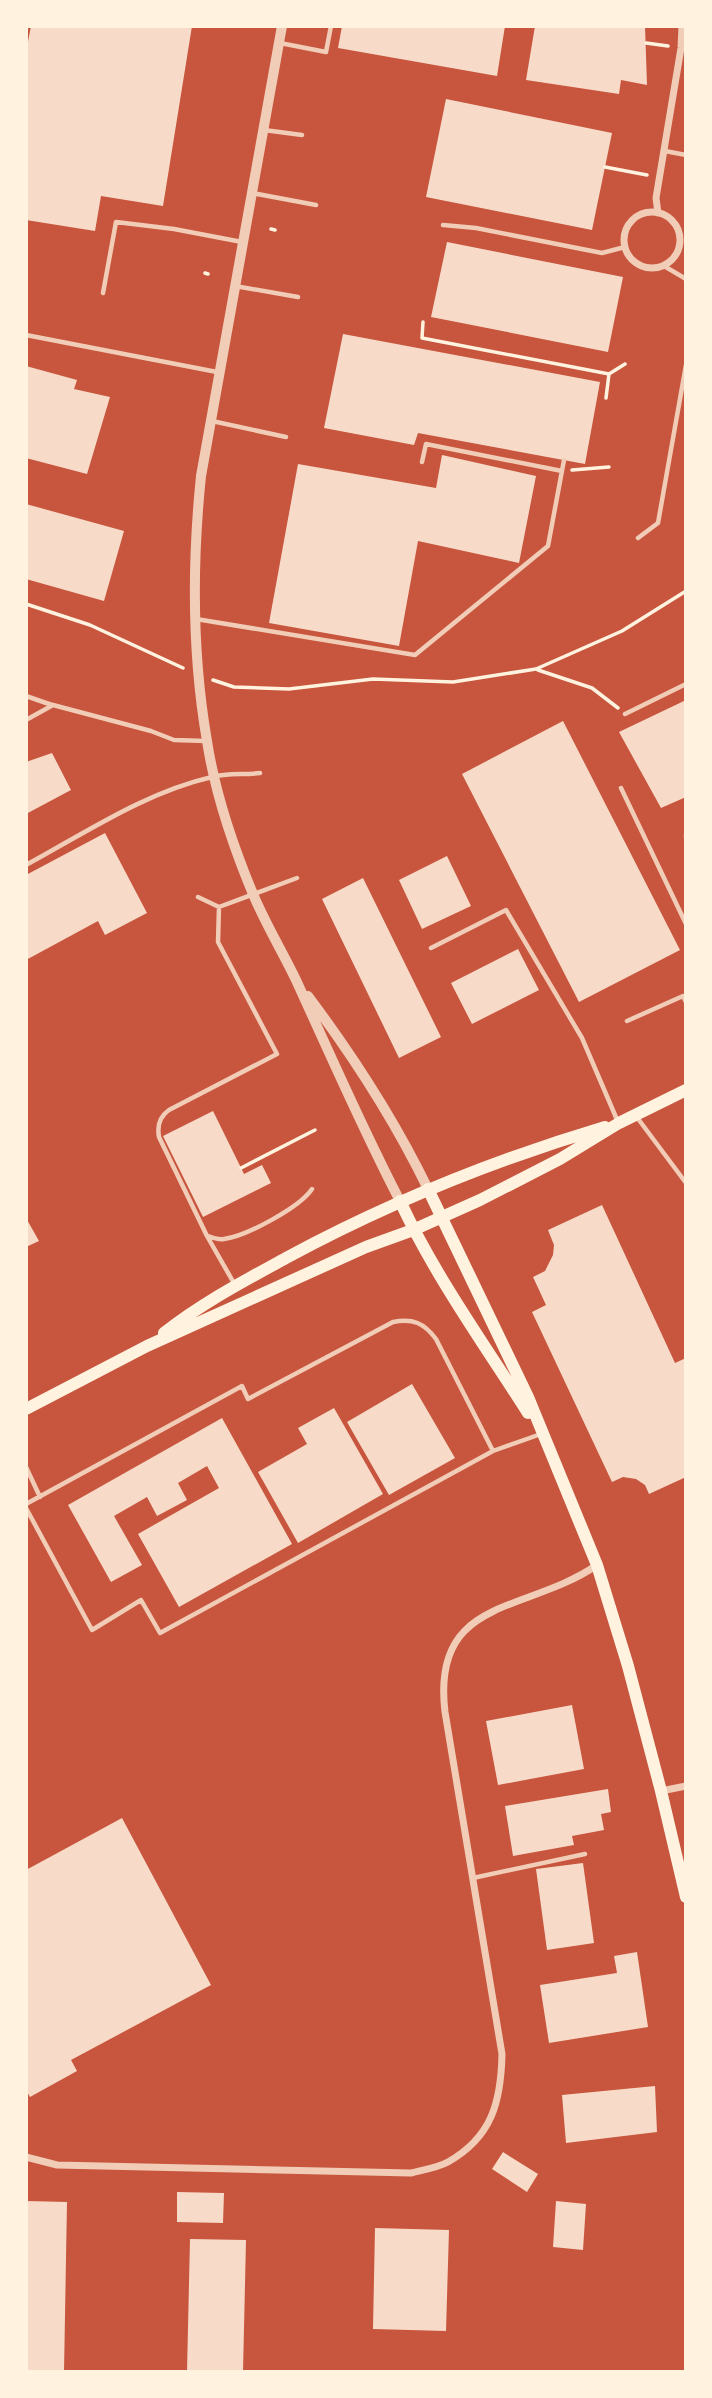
<svg xmlns="http://www.w3.org/2000/svg" width="712" height="2398" viewBox="0 0 712 2398" font-family="'Archivo Narrow',sans-serif">
<rect width="100%" height="100%" fill="#c8553d"/>
<!-- building -->
<path fill="#f7dbc8" d="M31,26H192L163,206L101,196L95,231L26,220V52Z
M342,26H505L497,76L338,48Z
M535,26H645L647,85L621,80L619,94L526,80Z
M446,99L612,133L592,230L426,197Z
M447,242L623,277L608,352L431,317Z
M343,334L600,382L585,464L418,433L414,445L324,428Z
M26,366L77,380L74,389L110,397L87,474L26,458Z
M442,455L536,476L519,563L418,541L399,646L269,623L298,464L436,488Z
M26,504L124,531L104,601L26,579Z
M686,700V797L661,808L619,732Z
M563,721L680,950L579,1002L462,774Z
M52,753L71,790L26,814V762Z
M105,833L147,913L105,935L98,921L26,960V875Z
M447,856L471,906L422,929L399,880Z
M363,878L441,1037L399,1058L322,899Z
M518,949L539,990L472,1024L451,983Z
M213,1111L244,1174L262,1165L271,1183L203,1217L163,1136Z
M602,1205L675,1363L686,1358V1477L649,1494L645,1485L636,1479L623,1477L612,1482L532,1312L546,1305L533,1277L545,1271L553,1255L554,1245L548,1230Z
M26,1218L39,1241L26,1247Z
M412,1384L455,1458L389,1495L347,1422Z
M334,1408L383,1494L298,1543L258,1472L307,1444L298,1428Z
M222,1418L292,1544L179,1607L138,1534L219,1488L207,1466L178,1483L187,1500L157,1516L147,1497L114,1516L142,1565L111,1582L68,1505Z
M572,1705L584,1769L498,1785L486,1721Z
M608,1789L611,1812L601,1814L604,1830L572,1836L574,1845L513,1856L505,1806Z
M122,1818L211,1985L71,2060L77,2071L30,2097L26,2090V1870Z
M583,1863L594,1943L547,1950L536,1869Z
M637,1952L648,2027L549,2043L540,1985L617,1973L614,1956Z
M655,2086L657,2132L566,2143L562,2095Z
M503,2152L538,2174L527,2192L492,2169Z
M177,2192L224,2193L223,2223L177,2222Z
M26,2201L67,2202L64,2372H26Z
M556,2201L586,2204L583,2250L553,2247Z
M375,2228L449,2230L446,2331L373,2329Z
M190,2239L246,2240L243,2372H187Z"/>
<g fill="none" stroke-linecap="round" stroke-linejoin="round">
<!-- path -->
<path stroke="#fff3e0" stroke-width="3.5" d="M646,43L668,46
M605,167L647,175
M271,229L275,230
M205,273L208,274
M423,322L422,338L609,374L625,364
M606,398L609,374
M572,470L609,467
M26,604L90,625L183,668
M538,670L592,688L618,708
M213,680L234,687L289,689L373,679L453,682L536,669L622,631L686,591
M241,1168L315,1130"/>
<!-- service -->
<path stroke="#f1ccb7" stroke-width="4.5" d="M280,43L326,52L331,26
M264,130L302,135
M665,151L686,155
M252,193L316,205
M443,225L476,228L602,253L625,247
M664,266L686,279
M235,286L298,297
M103,293L116,222L174,229L242,242
M26,335L217,372
M212,421L286,437
M422,462L426,444L562,471
M638,538L658,523L686,365
M196,619L415,655L548,546L564,460
M26,696L52,705
M625,714L686,684
M26,720L53,705L151,731L174,740L206,741
M621,788L686,924
M686,835V837
M26,865C85,833 146,792 212,777C227,773 244,775 260,773
M198,897L219,907L297,878
M219,907L218,942L277,1054L169,1110C159,1117 157,1126 159,1137L207,1236L235,1285
M431,948L506,910L582,1038L618,1122
M627,1021L683,996L686,1002
M636,1116L686,1183
M208,1236C213,1238 218,1240 224,1239C247,1236 300,1207 312,1189
M26,1467L40,1497
M26,1504L242,1386L248,1399L393,1322C413,1318 424,1323 436,1339L493,1451
M26,1508L92,1630L141,1600L160,1633L493,1451L541,1434
M473,1878L585,1854"/>
<!-- minor -->
<path stroke="#f1ccb7" stroke-width="7" d="M624 240a28 28 0 1 1 56 0a28 28 0 1 1-56 0Z
M658,213L656,198L681,48L682,26
M661,1791L686,1786
M26,2157L57,2165L411,2173C422,2170 437,2168 448,2162C492,2137 501,2102 502,2054L445,1712C431,1596 526,1614 597,1565"/>
<!-- tertiary -->
<path stroke="#f1ccb7" stroke-width="10" d="M282,26L201,476C192,564 192,654 207,741C215,793 233,846 253,894C265,923 282,951 296,980C330,1054 362,1128 400,1201
M308,996C353,1056 395,1121 428,1189"/>
<!-- secondary -->
<path stroke="#fff3e0" stroke-width="12" d="M428,1189L528,1397L597,1565L628,1666L661,1791L686,1897
M400,1201C435,1276 484,1344 528,1413
M164,1333C202,1303 244,1281 286,1258C388,1203 494,1160 605,1127
M26,1409L147,1346L366,1247L413,1230L480,1200L560,1159L619,1123L686,1090"/>
</g>
<!-- border -->
<rect width="712" height="2398" fill="none" stroke="#fff3e0" stroke-width="56"/>
</svg>
